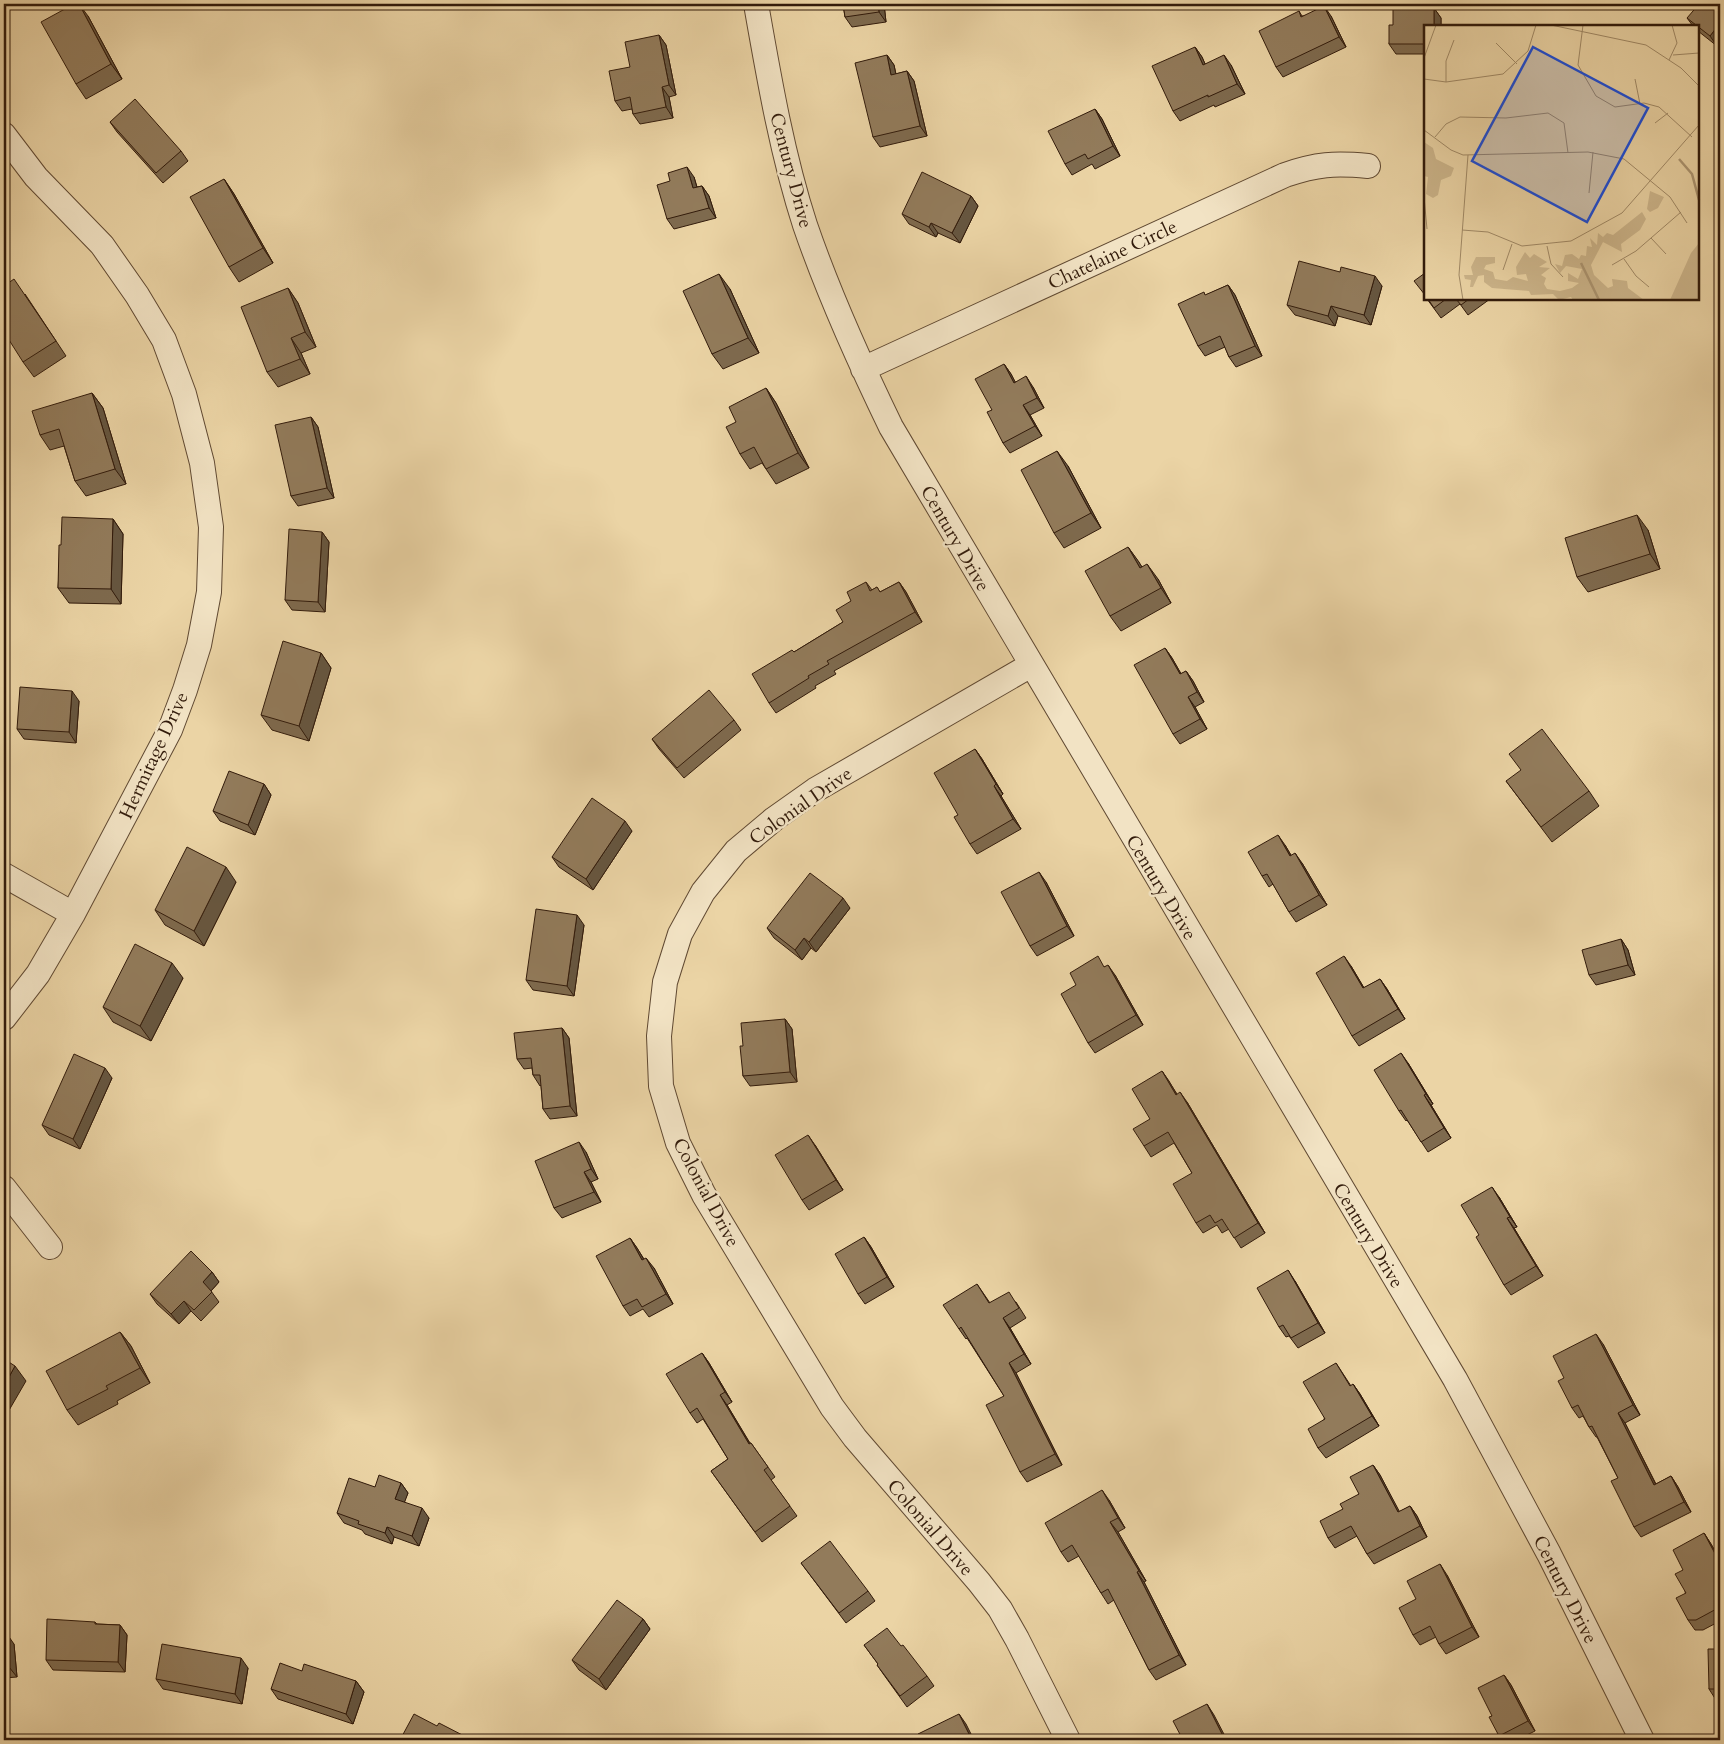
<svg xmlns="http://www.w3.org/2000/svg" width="1724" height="1744" viewBox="0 0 1724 1744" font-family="Cardo,serif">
<rect width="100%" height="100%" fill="#ebd4a5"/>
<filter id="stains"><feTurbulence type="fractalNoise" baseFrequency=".004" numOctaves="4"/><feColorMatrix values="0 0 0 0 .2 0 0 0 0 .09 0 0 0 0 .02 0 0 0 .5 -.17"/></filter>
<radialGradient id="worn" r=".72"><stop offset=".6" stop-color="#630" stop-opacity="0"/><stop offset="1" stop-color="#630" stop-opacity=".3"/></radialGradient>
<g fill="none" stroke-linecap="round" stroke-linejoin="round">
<!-- street casing -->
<g stroke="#604932" stroke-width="26">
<path id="street" d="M756,4C769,78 782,154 805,225C829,295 859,361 891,427L1455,1379L1549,1554L1642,1740
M4,135L36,177L102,245L137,295L164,340L184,394L202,463L211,527L209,592L199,645L185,690L170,730L73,914L38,974L4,1018
M863,369L1285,175C1317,164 1334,163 1368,166
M1031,665L815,790L774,819L736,851L703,892L680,934L665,982L659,1036L661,1086L678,1143L704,1195L832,1407L855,1438L979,1582L1000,1609L1017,1639L1068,1740
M4,875L73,914
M4,1188L50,1247"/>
</g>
<!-- street -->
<use href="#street" stroke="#f2e3c4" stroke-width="24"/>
</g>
<!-- wall -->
<path fill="#7e6a4e" stroke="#321b0b" d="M843,4H884L886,22L852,27L845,17Z
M1427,4V8H1434L1441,18V26H1425V54H1396L1389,44L1393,25Z
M1720,4V42L1717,46L1698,31V26H1693L1687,18Z
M1299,11L1302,16H1331L1346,47L1283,77L1276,67Z
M88,16L122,79L86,99L76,84Z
M659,35L666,45L676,95L669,97L673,118L640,124L633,114L632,109L622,111L615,101L630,67Z
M1195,47L1202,57L1205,64L1231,65L1245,94L1215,107L1214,105L1180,121L1173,111Z
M887,55L894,65L896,74L907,71L914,81L927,136L880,147L873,137Z
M1095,109L1102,119L1120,156L1095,169L1092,164L1072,175L1065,164Z
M110,122L181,151L188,161L163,183L117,132Z
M694,177L697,187L702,186L709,196L716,218L674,229L667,219Z
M224,179L234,194L273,263L239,282L229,267Z
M971,196L978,206L960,243L938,233L936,237L909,224L902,214Z
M1228,285L1235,295L1262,356L1236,367L1229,357L1225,347L1205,356L1198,346L1206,295Z
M1382,286L1371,325L1338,316L1335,326L1295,315L1287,305Z
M288,288L298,303L316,347L301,353L310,374L278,387L267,372Z
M730,289L759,353L723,369L712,354Z
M25,294L66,356L34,377L23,362Z
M1427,299H1490L1468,315L1460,304L1441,318Z
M1004,364L1011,374L1015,382L1033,387L1044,408L1030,415L1042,436L1010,453L1003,443L992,410Z
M766,388L776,403L809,468L776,484L762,463L750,469L740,454L736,422Z
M92,393L103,408L126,484L86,496L75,481L64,446L50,450L40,435Z
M311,417L318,427L334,498L298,506L291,496Z
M1068,466L1101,528L1064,548L1054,533Z
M113,519L123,534L121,604L69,603L58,588L61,545Z
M1648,530L1660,569L1588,592L1577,577Z
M322,532L329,542L325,612L292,610L285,600Z
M1128,547L1142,567L1158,579L1171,603L1121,631L1110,616Z
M866,582L872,590L877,587L880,592L899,582L906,592L922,622L834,671L836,674L815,686L816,688L776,713L769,703L794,652L843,622L851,601Z
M1165,648L1172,658L1181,674L1186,671L1193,681L1204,702L1195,707L1207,729L1180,744L1173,734Z
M321,653L331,668L309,741L272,730L261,715Z
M79,701L76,743L24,739L17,729Z
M734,720L741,730L684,778L659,749L652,739Z
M975,749L982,759L1003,794L1001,796L1021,829L977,854L970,844L958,815Z
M1506,781L1589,791L1599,806L1552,842Z
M264,784L271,795L255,835L220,821L213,811Z
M632,831L593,890L559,867L552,857Z
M1285,845L1291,855L1302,863L1327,905L1296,922L1289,912L1273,884L1269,887L1262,876Z
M236,882L204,946L165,925L155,910Z
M1046,882L1074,936L1037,956L1030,946Z
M850,908L816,952L811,948L802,960L774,938L767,928Z
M584,925L574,996L533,990L526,980Z
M1621,939L1628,950L1635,975L1596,985L1589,975Z
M1105,966L1115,975L1143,1025L1095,1053L1088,1043Z
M1351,966L1364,988L1380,979L1387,989L1405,1019L1359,1046L1352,1036Z
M183,978L151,1041L113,1022L103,1007Z
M785,1019L792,1029L797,1082L750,1086L743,1076V1046Z
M562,1028L569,1038L577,1116L550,1119L543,1109L541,1085L540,1086L533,1075L532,1068L524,1069L517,1059Z
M1408,1063L1433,1104L1431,1105L1451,1138L1428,1152L1407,1120L1406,1121L1399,1111Z
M1162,1071L1177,1094L1187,1102L1265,1233L1241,1248L1229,1229L1222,1233L1217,1225L1203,1233L1196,1223L1192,1173L1174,1143L1151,1157L1144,1146Z
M112,1078L80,1149L49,1135L42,1125Z
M815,1145L843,1190L809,1210L802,1200Z
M586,1152L598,1179L591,1182L601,1202L562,1218L554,1208Z
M1499,1197L1517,1227L1514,1228L1543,1276L1511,1295L1504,1285L1479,1235Z
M864,1237L871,1247L894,1287L865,1304L858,1294Z
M630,1238L637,1248L644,1259L654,1268L673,1304L649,1317L643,1309L630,1316L623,1306Z
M212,1272L219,1282L211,1291L219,1302L201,1321L191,1311L179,1324L157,1304L150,1294Z
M1295,1281L1325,1333L1298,1348L1289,1336L1286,1337L1279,1327Z
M977,1284L990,1303L1016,1302L1026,1318L1010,1328L1031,1364L1016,1373L1062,1465L1027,1482L1020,1472L1004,1396L967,1338L966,1339L959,1329Z
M120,1332L131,1346L150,1383L117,1401L118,1404L78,1425L67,1410Z
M1603,1344L1640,1415L1625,1423L1656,1484L1671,1476L1678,1487L1691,1512L1641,1537L1634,1527L1618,1478L1597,1437H1596L1589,1427L1583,1416L1579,1418L1572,1408L1564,1378Z
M702,1353L709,1363L732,1402L727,1405L750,1443H751L775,1477L771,1480L797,1516L762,1542L711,1471L728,1459L703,1419L697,1423L690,1413Z
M1336,1363L1351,1386L1353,1384L1360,1394L1379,1426L1326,1458L1318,1448Z
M1373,1465L1380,1475L1399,1512L1410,1506L1417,1516L1427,1537L1374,1564L1367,1554L1357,1536L1335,1548L1328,1538L1343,1509L1359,1494Z
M401,1483L408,1493L404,1502L429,1518L419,1546L394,1537L392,1544L365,1534L362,1530L344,1523L337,1513L375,1487Z
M1109,1500L1125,1528L1118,1532L1146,1581L1144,1582L1186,1665L1156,1680L1149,1670L1114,1600L1108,1604L1101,1593L1079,1556L1068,1562L1061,1552Z
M1704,1533L1711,1544L1720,1560V1621L1703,1630H1695L1688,1620L1683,1570Z
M801,1563L868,1591L875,1601L846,1623Z
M1447,1575L1479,1637L1446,1654L1439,1644L1436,1637L1420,1645L1413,1635L1416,1599Z
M643,1619L650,1629L606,1690L579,1670L572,1660Z
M95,1622L97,1624L120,1625L127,1635L125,1672L53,1670L46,1660Z
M4,1634L14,1644L17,1677L4,1678Z
M864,1645L927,1676L934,1686L907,1707L884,1675L877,1665L878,1664Z
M1720,1649V1700H1716L1709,1689Z
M248,1668L242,1704L163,1689L156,1679Z
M302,1671L356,1681L364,1692L353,1724L278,1699L271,1689Z
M1504,1675L1511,1685L1535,1731L1517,1740H1502L1499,1736L1492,1716Z"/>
<!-- shaded-wall -->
<path fill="#665640" stroke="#321b0b" d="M79,4L88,16L122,79L111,64Z
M878,4H884L886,22L879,12Z
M1420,4H1427V18L1420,8Z
M1324,6L1331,16L1346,47L1339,37Z
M1434,8L1441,18V26H1434Z
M1720,23V42L1717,46L1710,36Z
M659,35L666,45L676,95L669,85Z
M1195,47L1202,57L1210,75L1203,65Z
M887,55L894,65L898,85L891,75Z
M1224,55L1231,65L1245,94L1237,84Z
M907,71L914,81L927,136L920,126Z
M662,87L669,97L673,118L666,107Z
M1095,109L1102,119L1120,156L1113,146Z
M687,167L694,177L700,198L693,188Z
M224,179L234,194L273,263L263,248Z
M702,186L709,196L716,218L709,208Z
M971,196L978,206L960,243L952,233Z
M931,223L938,233L936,237L929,227Z
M719,274L730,289L759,353L748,338Z
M1375,276L1382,286L1371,325L1364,315Z
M1228,285L1235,295L1262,356L1255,346Z
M288,288L298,303L316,347L305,332Z
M1331,306L1338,316L1335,326L1328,316Z
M291,338L301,353L310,374L300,359Z
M1004,364L1011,374L1021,393L1014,383Z
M1026,376L1033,387L1044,408L1037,398Z
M766,388L776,403L809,468L798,453Z
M92,393L103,408L126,484L115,469Z
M1023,405L1030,415L1042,436L1035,426Z
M311,417L318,427L334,498L327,488Z
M1057,451L1068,466L1101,528L1091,513Z
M1637,515L1648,530L1660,569L1650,554Z
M113,519L123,534L121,604L111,589Z
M322,532L329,542L325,612L318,602Z
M1128,547L1139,562L1151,583L1140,568Z
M1147,564L1158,579L1171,603L1161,588Z
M899,582L906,592L922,622L915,612Z
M1165,648L1172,658L1187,684L1180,674Z
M321,653L331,668L309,741L299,726Z
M1186,671L1193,681L1204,702L1197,692Z
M72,691L79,701L76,743L69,732Z
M1188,697L1195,707L1207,729L1200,719Z
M975,749L982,759L1003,794L996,784Z
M264,784L271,795L255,835L248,825Z
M994,786L1001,796L1021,829L1013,819Z
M625,821L632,831L593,890L586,879Z
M1278,835L1285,845L1297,866L1290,856Z
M1295,853L1302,863L1327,905L1319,895Z
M226,867L236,882L204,946L194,931Z
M1039,872L1046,882L1074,936L1067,926Z
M843,898L850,908L816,952L809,942Z
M577,915L584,925L574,996L567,986Z
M804,938L811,948L802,960L795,950Z
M1621,939L1628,950L1635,975L1628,965Z
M1344,956L1351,966L1370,998L1363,988Z
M172,963L183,978L151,1041L140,1026Z
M1108,965L1115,975L1143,1025L1136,1015Z
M1380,979L1387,989L1405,1019L1398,1009Z
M785,1019L792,1029L797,1082L790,1072Z
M562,1028L569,1038L577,1116L570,1106Z
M1401,1053L1408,1063L1433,1104L1426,1094Z
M105,1068L112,1078L80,1149L73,1139Z
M1162,1071L1169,1081L1183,1105L1176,1095Z
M1180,1092L1187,1102L1265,1233L1258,1223Z
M1424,1095L1431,1105L1451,1138L1444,1128Z
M808,1135L815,1145L843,1190L836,1180Z
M579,1142L586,1152L598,1179L591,1169Z
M584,1172L591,1182L601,1202L594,1192Z
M1492,1187L1499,1197L1517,1227L1510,1217Z
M1507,1218L1514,1228L1543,1276L1536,1266Z
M864,1237L871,1247L894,1287L887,1277Z
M630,1238L637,1248L650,1270L642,1260Z
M646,1258L654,1268L673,1304L666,1294Z
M1288,1270L1295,1281L1325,1333L1318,1323Z
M212,1272L219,1282L210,1292L203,1282Z
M184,1301L191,1311L179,1324L171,1314Z
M1003,1318L1010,1328L1031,1364L1024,1354Z
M120,1332L131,1346L150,1383L140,1368Z
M1596,1334L1603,1344L1640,1415L1633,1405Z
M702,1353L709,1363L732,1402L725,1392Z
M1009,1363L1016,1373L1062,1465L1055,1454Z
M15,1366L26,1381L8,1412L4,1406V1386Z
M1353,1384L1360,1394L1379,1426L1372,1416Z
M720,1395L727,1405L756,1454L749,1444Z
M1618,1413L1625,1423L1661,1495L1654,1485Z
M1373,1465L1380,1475L1405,1522L1398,1512Z
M1671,1476L1678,1487L1691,1512L1684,1502Z
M401,1483L408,1493L402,1509L395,1499Z
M1102,1490L1109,1500L1125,1528L1118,1518Z
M1410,1506L1417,1516L1427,1537L1420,1526Z
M422,1508L429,1518L419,1546L412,1536Z
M1110,1522L1118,1532L1146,1581L1139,1571Z
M387,1527L394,1537L392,1544L385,1533Z
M1704,1533L1711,1544L1720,1560V1563Z
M1440,1564L1447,1575L1479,1637L1472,1627Z
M1137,1572L1144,1582L1186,1665L1179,1655Z
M643,1619L650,1629L606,1690L599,1679Z
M120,1625L127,1635L125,1672L118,1662Z
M7,1634L14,1644L17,1677L9,1667Z
M241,1658L248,1668L242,1704L235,1694Z
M1504,1675L1511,1685L1535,1731L1528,1721Z
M356,1681L364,1692L353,1724L346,1714Z
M1207,1704L1214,1715L1227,1740H1225Z
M959,1714L966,1724L974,1740H972Z"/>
<!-- building -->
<path fill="#927b5b" stroke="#321b0b" d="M74,4H79L111,64L76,84L41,22Z
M843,4H878L879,12L845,17Z
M1393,4H1420V8H1434V26H1425V44H1389V25H1393Z
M1699,4H1720V23L1710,36L1687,18Z
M1324,6L1339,37L1276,67L1259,31L1299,11L1301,17Z
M659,35L669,85L662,87L666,107L633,114L630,97L615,101L609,71L630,67L625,42Z
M1195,47L1203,65L1224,55L1237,84L1208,97V95L1173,111L1152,66Z
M887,55L891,75L907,71L920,126L873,137L855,63Z
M135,99L181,151L156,173L110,122Z
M1095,109L1113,146L1088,159L1085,154L1065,164L1048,131Z
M687,167L693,188L702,186L709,208L667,219L657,185L670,181L668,173Z
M922,172L971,196L952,233L931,223L929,227L902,214Z
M224,179L263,248L229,267L190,197Z
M1299,261L1340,272L1341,267L1375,276L1364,315L1331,306L1328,316L1287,305Z
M1425,273V295L1414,281Z
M719,274L748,338L712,354L683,291Z
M14,279L56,341L23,362L4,332V286Z
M1228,285L1255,346L1229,357L1220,336L1198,346L1178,304L1204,292L1205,295Z
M288,288L305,332L291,338L300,359L267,372L241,307Z
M1428,299H1446L1434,308Z
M1456,299H1469L1461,305Z
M1004,364L1014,383L1026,376L1037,398L1023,405L1035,426L1003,443L987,412L992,410L975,379Z
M766,388L798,453L766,469L754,447L740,454L726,427L736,422L729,407Z
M92,393L115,469L75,481L59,429L40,435L32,411Z
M311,417L327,488L291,496L275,425Z
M1057,451L1091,513L1054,533L1021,470Z
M1637,515L1650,554L1577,577L1565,538Z
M62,517L113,519L111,589L58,588L59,545H61Z
M289,529L322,532L318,602L285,600Z
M1128,547L1140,568L1147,564L1161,588L1110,616L1085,571Z
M866,582L870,591L877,587L880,592L899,582L915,612L827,661L829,664L808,676L809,678L769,703L752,674L792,650L794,652L843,622L836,610L851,601L847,592Z
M283,641L321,653L299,726L261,715Z
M1165,648L1180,674L1186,671L1197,692L1188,697L1200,719L1173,734L1134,665Z
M20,687L72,691L69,732L17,729Z
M709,690L734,720L677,768L652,739Z
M1542,729L1589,791L1541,827L1506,781L1521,770L1509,754Z
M975,749L996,784L994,786L1013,819L970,844L954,817L958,815L934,773Z
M229,771L264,784L248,825L213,811Z
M592,798L625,821L586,879L552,857Z
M1278,835L1290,856L1295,853L1319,895L1289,912L1267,874L1262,876L1248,852Z
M187,847L226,867L194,931L155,910Z
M1039,872L1067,926L1030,946L1001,892Z
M810,873L843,898L809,942L804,938L795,950L767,928Z
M536,909L577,915L567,986L526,980Z
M1621,939L1628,965L1589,975L1582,950Z
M135,944L172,963L140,1026L103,1007Z
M1098,956L1104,967L1108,965L1136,1015L1088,1043L1061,994L1076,985L1070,973Z
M1344,956L1363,988L1380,979L1398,1009L1352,1036L1316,973Z
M785,1019L790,1072L743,1076L740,1046H743L741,1023Z
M562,1028L570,1106L543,1109L540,1075H533L531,1058L517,1059L514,1033Z
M1401,1053L1426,1094L1424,1095L1444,1128L1421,1142L1401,1110L1399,1111L1374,1070Z
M74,1054L105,1068L73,1139L42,1125Z
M1162,1071L1176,1095L1180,1092L1258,1223L1234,1238L1222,1219L1215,1223L1210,1215L1196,1223L1173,1184L1192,1173L1168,1132L1144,1146L1133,1129L1150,1119L1132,1089Z
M808,1135L836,1180L802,1200L775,1155Z
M579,1142L591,1169L584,1172L594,1192L554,1208L535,1161Z
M1492,1187L1510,1217L1507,1218L1536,1266L1504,1285L1476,1237L1479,1235L1461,1205Z
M864,1237L887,1277L858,1294L835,1254Z
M630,1238L642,1260L646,1258L666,1294L642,1307L637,1299L623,1306L596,1256Z
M191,1251L212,1272L203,1282L212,1292L194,1310L184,1301L171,1314L150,1294Z
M1288,1270L1318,1323L1291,1338L1283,1325L1279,1327L1257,1288Z
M977,1284L989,1303L1009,1292L1019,1308L1003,1318L1024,1354L1009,1363L1055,1454L1020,1472L986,1405L1004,1396L961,1327L959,1329L943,1305Z
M120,1332L140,1368L106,1386L108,1389L67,1410L46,1371Z
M1596,1334L1633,1405L1618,1413L1654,1485L1671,1476L1684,1502L1634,1527L1611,1481L1618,1478L1592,1426L1589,1427L1578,1405L1572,1408L1558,1381L1564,1378L1553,1356Z
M702,1353L725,1392L720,1395L749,1444L751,1443L768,1467L764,1470L790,1506L755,1532L711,1471L728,1459L697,1408L690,1413L666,1374Z
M4,1359L15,1366L4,1386Z
M1336,1363L1350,1386L1353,1384L1372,1416L1318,1448L1308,1429L1325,1419L1303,1382Z
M1373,1465L1398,1512L1410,1506L1420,1526L1367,1554L1351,1526L1328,1538L1320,1521L1343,1509L1340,1504L1359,1494L1350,1477Z
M379,1475L401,1483L395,1499L422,1508L412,1536L387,1527L385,1533L358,1524L359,1521L337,1513L349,1478L375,1487Z
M1102,1490L1118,1518L1110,1522L1139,1571L1137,1572L1179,1655L1149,1670L1108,1589L1101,1593L1072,1545L1061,1552L1045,1523Z
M1704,1533L1720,1563V1607L1696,1620H1688L1676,1598L1686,1593L1675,1574L1683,1570L1673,1550Z
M830,1541L868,1591L839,1613L801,1563Z
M1440,1564L1472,1627L1439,1644L1430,1626L1413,1635L1399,1608L1416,1599L1407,1581Z
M617,1600L643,1619L599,1679L572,1660Z
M47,1619L95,1622V1624L120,1625L118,1662L46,1660Z
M887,1628L901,1646L903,1645L927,1676L900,1696L877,1665L878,1664L864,1645Z
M4,1634H7L9,1667H4Z
M162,1644L241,1658L235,1694L156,1679Z
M1708,1649H1720V1689H1709Z
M280,1663L302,1671L304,1664L356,1681L346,1714L271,1689Z
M1504,1675L1528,1721L1499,1736L1489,1717L1492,1716L1478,1688Z
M1207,1704L1225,1740H1183L1173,1721Z
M414,1714L437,1726L439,1723L472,1740H400Z
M959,1714L972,1740H922L918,1734Z"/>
<g text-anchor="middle" stroke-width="5" stroke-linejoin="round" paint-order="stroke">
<!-- street labels -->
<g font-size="19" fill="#321b0b" stroke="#f2e3c4">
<text transform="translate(792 170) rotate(75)" y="7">Century Drive</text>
<text transform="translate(1112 254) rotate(-25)" y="7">Chatelaine Circle</text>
<text transform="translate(956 538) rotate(60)" y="7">Century Drive</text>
<text transform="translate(153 755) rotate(-65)" y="7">Hermitage Drive</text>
<text transform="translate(800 805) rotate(-35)" y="7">Colonial Drive</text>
<text transform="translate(1162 887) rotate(59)" y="7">Century Drive</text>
<text transform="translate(707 1192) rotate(62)" y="7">Colonial Drive</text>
<text transform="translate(1369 1235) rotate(59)" y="7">Century Drive</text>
<text transform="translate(931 1527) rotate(49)" y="7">Colonial Drive</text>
<text transform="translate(1566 1589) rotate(63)" y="7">Century Drive</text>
</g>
</g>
<!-- overview -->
<g transform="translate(1424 25)">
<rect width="275" height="275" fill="#ebd4a5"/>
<path d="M0,117L9,123L12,134L30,143L27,151L17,155L14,170L9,173L2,169L4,152L0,151ZM226,166L240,172L234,183L226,187L223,184ZM218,187L222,194L216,205L197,219L198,227L179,217L167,240L170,250L184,263L189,261L188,254L203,256L204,263L220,275H149L147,272L135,275L129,269L107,270L105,266L68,263L60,257V250L54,251L49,262H46L47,255L41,254L40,250H49L47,242L52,232H71V238L62,240L60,244L69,247L71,254L83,256L89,252L104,256L102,249L93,250L92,242L101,227L106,233L110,229L123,237L115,242L126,243L117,250L122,253L120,259L123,264L136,266L148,263L155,258L144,256V248L154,254L158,244L142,241L136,248L131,239L138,241L141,230L148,229L155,234L157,230L162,231L163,221L168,222L166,213L173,220L174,208L179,212L183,208L189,210ZM275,218V275H246L267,228Z" fill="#ccb58b"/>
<path fill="none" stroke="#ac9571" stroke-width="2.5" d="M255,134L268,149L275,175M157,238L175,275"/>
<path fill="none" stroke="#a18a67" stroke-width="1" d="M127,0L222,20L257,43L275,61M159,0L154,40L172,71L191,82L220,78L235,82L268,112M72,18L93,39M249,30L275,28M0,33L12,0M245,35L253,18L248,0M0,54L22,57L79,49L104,26L112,0M211,54L216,79M22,57V36L30,15M231,98L244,88M0,105L27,125L39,130L164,127L200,134L246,172L263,198M11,112L22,99L36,92L82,93L124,88L140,98L144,128M165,168L169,127M0,172L3,204M38,205L64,207L98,221L147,216L198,188L275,100M227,213L242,229M123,221L127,239L139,252M0,231V255M200,234L212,251L225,262M188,240L212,226L257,187M79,245L88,219M39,275L35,250L44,130"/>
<path fill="#1d4ed8" fill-opacity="0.15" stroke="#1d4ed8" stroke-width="2.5" d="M109,22L224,83L163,197L48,136Z"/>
<rect width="275" height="275" fill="none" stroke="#321b0b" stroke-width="2.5"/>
</g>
<!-- margin -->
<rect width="1724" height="1744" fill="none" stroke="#ebd4a5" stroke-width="20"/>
<rect x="5" y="5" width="1714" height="1734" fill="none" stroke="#321b0b" stroke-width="2.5"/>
<rect x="10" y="10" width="1704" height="1724" fill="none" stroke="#321b0b"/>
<rect width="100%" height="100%" filter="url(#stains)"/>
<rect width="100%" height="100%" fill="url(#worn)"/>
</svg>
